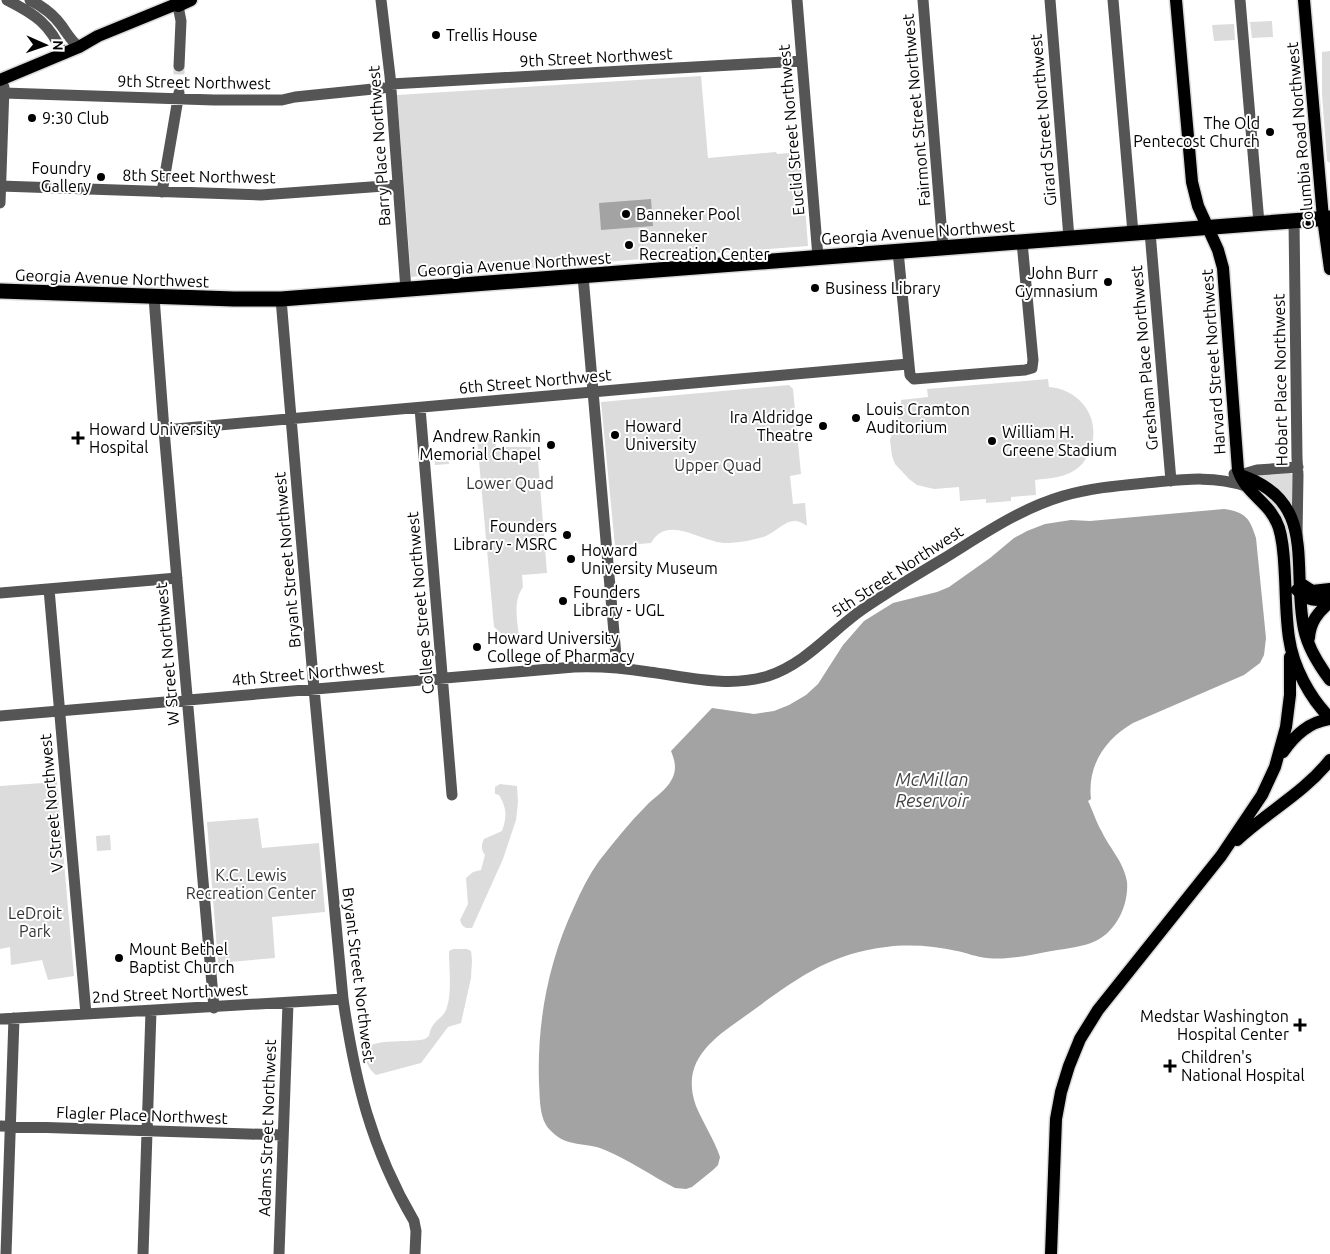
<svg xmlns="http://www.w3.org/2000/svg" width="1330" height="1254" viewBox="0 0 1330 1254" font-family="Ubuntu,sans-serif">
<rect width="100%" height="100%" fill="#fff"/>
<!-- green -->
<path fill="#dcdcdc" d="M1272,21L1273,37L1252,38L1250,22Z
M1234,24L1235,40L1214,41L1212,25Z
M1330,51V163L1327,161L1322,94V52Z
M701,76L708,158L776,152L777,154L801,152L808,246L411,277L397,95Z
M1048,379L1049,387C1079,389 1101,417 1091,447C1088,455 1085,462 1079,467C1066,478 1050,478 1035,480L1036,495L1011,497V501L986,503V499L960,501L959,487L934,489L917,485L909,479L895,464L892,456L890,440L894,425L901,412V400L928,397L927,389Z
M789,385L793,389L801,474L790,476L793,504L805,503L807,526C790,513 781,529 766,536C755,540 741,542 729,543C704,545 668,512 651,543L615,546L601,402Z
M495,438L496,447H531L532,460H538L547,573L522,575L523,587C513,601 517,619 519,636H504L494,627L477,439Z
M448,452L449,464L435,465L434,453Z
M1289,472L1293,475L1292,507L1276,487L1256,475Z
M57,782L74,976L48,980L42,960L11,965L10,947L0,949V786Z
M500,784L517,786L518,802L516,820L503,859L472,928H466L462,925L460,920L468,904L466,878L473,872L481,870L485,855C481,850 481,845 484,839L502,831C507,817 507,808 499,795L495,794V787Z
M258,818L262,848L319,843L325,912L272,917L275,958L218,963L207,822Z
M110,835L111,850L97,851L96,836Z
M453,949H467L471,951L472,960L471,978L461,1023L448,1027L421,1063L376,1075C367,1068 365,1060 365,1049C377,1038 409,1043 425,1039L429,1036C432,1018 443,1021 447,1007C452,992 449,968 449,951Z"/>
<!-- water -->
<path fill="#a3a3a3" d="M651,199L653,226L601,230L599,203Z
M1224,509C1245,512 1250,518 1256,538L1266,638L1264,655L1260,663L1244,675L1133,723C1105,739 1087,766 1091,799L1088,801C1093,811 1096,822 1102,832C1110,849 1124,862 1127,882C1129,906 1115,935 1091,943C1077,948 1061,949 1046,952C1026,956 1007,960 987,958C976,957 967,953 957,951C935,946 909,944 886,947C832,953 797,978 755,1009C721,1034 678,1056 696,1106C703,1123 714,1139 720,1157L718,1165L713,1170L692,1187L686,1189L675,1188C652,1176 629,1160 605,1150C585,1141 568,1149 550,1130C539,1119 540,1098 539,1083C537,1022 548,963 574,907C581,891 589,875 599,861C614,842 629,823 646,806C654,797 666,791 672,779C677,769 675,761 671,751L712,708L754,714L774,711L789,705L806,695L818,684L843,645L864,621L893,603L937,592L949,587L990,558L1014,538L1027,531L1045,524L1071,520L1090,521Z"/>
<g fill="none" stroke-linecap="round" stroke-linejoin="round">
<!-- minor-tunnel -->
<path stroke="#d9d9d9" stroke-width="11" stroke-dasharray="11 5.5" stroke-linecap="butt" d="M179,91V66"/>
<!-- major casing -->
<g stroke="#dbdbdb" stroke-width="15">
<path id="major" d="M1176,0L1192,182L1198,206L1218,250L1223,268L1238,470C1246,495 1270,501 1279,528C1284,544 1284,561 1285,577C1286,597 1286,618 1289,638C1293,667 1310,698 1330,718
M1304,0L1323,218L1330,269
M0,80L79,47L98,36L174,5L178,6L191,0
M1240,475C1319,501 1291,566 1304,629C1308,648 1318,664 1330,680
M1300,583L1312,591L1330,589
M1297,590C1306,601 1317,601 1330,599
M1309,638C1310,622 1318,612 1330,602
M1283,752C1295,735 1309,722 1330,719
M1237,840C1267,812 1304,793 1330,760
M1051,1254L1056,1119L1061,1092L1069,1066L1080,1039L1098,1010L1221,856L1262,795L1275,767L1286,727L1290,695V657"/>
</g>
<!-- highway casing -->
<g stroke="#dbdbdb" stroke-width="18">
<path id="highway" d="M0,291L234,299H281L1330,218"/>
</g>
<!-- minor -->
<path stroke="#555" stroke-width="11" d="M7,0C35,14 50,24 63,54
M30,0C42,6 53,14 61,25C67,33 71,41 79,47
M381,0L390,76L406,290
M797,0L818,257
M923,0L943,248
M1050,0L1069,238
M1113,0L1133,233
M1240,0L1259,223
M178,6L181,21L179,66
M391,84L802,61
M4,93L214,100H282L295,97L383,88
M0,186L261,195L398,185
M162,192L179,93
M0,203L4,87
M1294,220L1297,458L1298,475L1297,536
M1150,232L1171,481
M898,251L910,375L914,379L1025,370L1032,368L1033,360L1022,242
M583,276L616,656L618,668
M154,297L164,430L214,1008
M281,299L313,678L343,999C355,1081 371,1148 414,1221L416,1231L415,1254
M420,408L452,795
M164,430L908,364
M1234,474L1240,475L1257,470L1298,467
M49,589L86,1014
M0,593L177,578
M0,716L574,667C599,666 624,668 649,672C688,677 729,688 768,676C807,663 831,631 863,609C889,591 916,575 943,559C982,535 1019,509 1063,496C1093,487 1125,485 1156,482C1187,479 1215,476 1246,486
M0,1019L343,999
M0,1126L283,1135
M6,1254L14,1018
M143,1254L151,1011
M279,1254L288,1003"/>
<!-- major -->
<use href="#major" stroke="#000" stroke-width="12"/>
<!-- highway -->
<use href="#highway" stroke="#000" stroke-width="15"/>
</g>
<!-- markers -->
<g fill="#000" stroke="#fff" stroke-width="2">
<circle cx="436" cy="35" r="5"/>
<circle cx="32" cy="118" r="5"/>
<circle cx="1270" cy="132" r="5"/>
<circle cx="101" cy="177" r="5"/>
<circle cx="626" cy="214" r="5"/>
<circle cx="629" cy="245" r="5"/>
<circle cx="1108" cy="282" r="5"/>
<circle cx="815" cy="288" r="5"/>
<circle cx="856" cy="418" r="5"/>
<circle cx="823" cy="426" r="5"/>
<circle cx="615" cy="435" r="5"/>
<path d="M75.5 430.5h5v5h5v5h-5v5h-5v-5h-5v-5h5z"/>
<circle cx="992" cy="441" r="5"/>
<circle cx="551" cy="445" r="5"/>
<circle cx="567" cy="535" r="5"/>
<circle cx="571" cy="559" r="5"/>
<circle cx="563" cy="601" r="5"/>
<circle cx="477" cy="647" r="5"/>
<circle cx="119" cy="958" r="5"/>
<path d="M1297.5 1017.5h5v5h5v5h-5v5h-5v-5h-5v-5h5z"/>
<path d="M1167.5 1058.5h5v5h5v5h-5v5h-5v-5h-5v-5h5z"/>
</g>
<g text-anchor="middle" stroke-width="4" stroke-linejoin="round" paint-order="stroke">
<!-- poi labels -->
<g font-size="16" fill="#000" stroke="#fff" text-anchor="start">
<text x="446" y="41">Trellis House</text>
<text x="42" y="124">9:30 Club</text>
<text x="1260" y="129" text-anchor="end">The Old<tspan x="1260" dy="18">Pentecost Church</tspan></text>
<text x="91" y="174" text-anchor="end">Foundry<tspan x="91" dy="18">Gallery</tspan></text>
<text x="636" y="220">Banneker Pool</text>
<text x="639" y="242">Banneker<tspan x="639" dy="18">Recreation Center</tspan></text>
<text x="1098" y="279" text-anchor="end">John Burr<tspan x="1098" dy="18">Gymnasium</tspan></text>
<text x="825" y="294">Business Library</text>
<text x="866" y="415">Louis Cramton<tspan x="866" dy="18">Auditorium</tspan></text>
<text x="813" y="423" text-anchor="end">Ira Aldridge<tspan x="813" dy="18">Theatre</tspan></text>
<text x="625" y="432">Howard<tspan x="625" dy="18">University</tspan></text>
<text x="89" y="435">Howard University<tspan x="89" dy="18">Hospital</tspan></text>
<text x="1002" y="438">William H.<tspan x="1002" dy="18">Greene Stadium</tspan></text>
<text x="541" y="442" text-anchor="end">Andrew Rankin<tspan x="541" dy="18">Memorial Chapel</tspan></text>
<text x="557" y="532" text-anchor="end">Founders<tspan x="557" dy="18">Library - MSRC</tspan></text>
<text x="581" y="556">Howard<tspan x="581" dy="18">University Museum</tspan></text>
<text x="573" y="598">Founders<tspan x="573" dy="18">Library - UGL</tspan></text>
<text x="487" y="644">Howard University<tspan x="487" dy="18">College of Pharmacy</tspan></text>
<text x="129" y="955">Mount Bethel<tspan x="129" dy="18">Baptist Church</tspan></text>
<text x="1289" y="1022" text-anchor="end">Medstar Washington<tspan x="1289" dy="18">Hospital Center</tspan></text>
<text x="1181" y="1063">Children's<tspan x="1181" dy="18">National Hospital</tspan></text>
</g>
<!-- street labels -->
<g font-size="16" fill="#000" stroke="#fff">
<text transform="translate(596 57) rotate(-3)" y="6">9th Street Northwest</text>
<text transform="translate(194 82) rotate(1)" y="6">9th Street Northwest</text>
<text transform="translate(916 110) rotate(-95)" y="6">Fairmont Street Northwest</text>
<text transform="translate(1043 120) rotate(-95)" y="6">Girard Street Northwest</text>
<text transform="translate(791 130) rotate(-95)" y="6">Euclid Street Northwest</text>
<text transform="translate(1300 136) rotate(-95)" y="6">Columbia Road Northwest</text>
<text transform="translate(379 146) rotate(-94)" y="6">Barry Place Northwest</text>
<text transform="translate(199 176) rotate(1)" y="6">8th Street Northwest</text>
<text transform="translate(918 232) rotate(-4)" y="6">Georgia Avenue Northwest</text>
<text transform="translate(514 264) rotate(-4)" y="6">Georgia Avenue Northwest</text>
<text transform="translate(112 278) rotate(2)" y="6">Georgia Avenue Northwest</text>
<text transform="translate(1144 358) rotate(-95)" y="6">Gresham Place Northwest</text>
<text transform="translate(1213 362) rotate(-94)" y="6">Harvard Street Northwest</text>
<text transform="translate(1280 380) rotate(-91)" y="6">Hobart Place Northwest</text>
<text transform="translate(535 381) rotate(-5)" y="6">6th Street Northwest</text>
<text transform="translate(287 560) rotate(-95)" y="6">Bryant Street Northwest</text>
<text transform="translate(897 571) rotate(-33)" y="6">5th Street Northwest</text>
<text transform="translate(420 603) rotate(-95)" y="6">College Street Northwest</text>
<text transform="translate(167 654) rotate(-95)" y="6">W Street Northwest</text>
<text transform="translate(308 673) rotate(-5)" y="6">4th Street Northwest</text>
<text transform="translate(51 803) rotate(-95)" y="6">V Street Northwest</text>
<text transform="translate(359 975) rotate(83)" y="6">Bryant Street Northwest</text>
<text transform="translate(170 993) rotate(-3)" y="6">2nd Street Northwest</text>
<text transform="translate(142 1115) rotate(2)" y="6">Flagler Place Northwest</text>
<text transform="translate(267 1128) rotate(-88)" y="6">Adams Street Northwest</text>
</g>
<!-- park labels -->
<g font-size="16" fill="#333" stroke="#fff">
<text x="718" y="471">Upper Quad</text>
<text x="510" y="489">Lower Quad</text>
<text x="251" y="881">K.C. Lewis<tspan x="251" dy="18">Recreation Center</tspan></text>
<text x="35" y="919">LeDroit<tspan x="35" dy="18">Park</tspan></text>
</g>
<!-- water labels -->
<g font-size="18" font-style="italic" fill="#444" stroke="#fff">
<text x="932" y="786">McMillan<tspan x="932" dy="21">Reservoir</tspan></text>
</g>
</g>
<!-- north arrow -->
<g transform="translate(45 45) rotate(92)" stroke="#ffffff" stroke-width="4" paint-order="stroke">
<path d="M0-4L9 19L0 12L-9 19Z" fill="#000000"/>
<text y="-8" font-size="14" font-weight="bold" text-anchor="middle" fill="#000000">N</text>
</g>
</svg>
